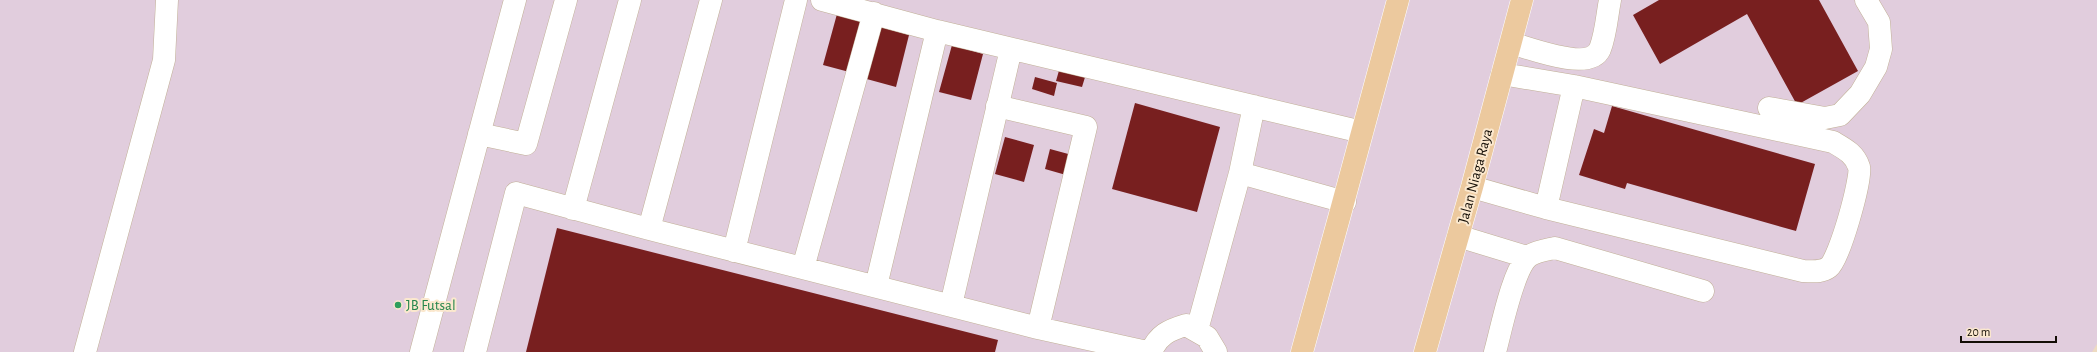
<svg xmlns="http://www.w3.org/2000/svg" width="2097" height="352" viewBox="0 0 2097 352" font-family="'Alegreya Sans',sans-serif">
<rect width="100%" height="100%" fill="#eedbc1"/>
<!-- commercial -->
<path fill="#e1cddd" d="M0,0H2097V344L2092,352H0Z"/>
<!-- building -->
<path fill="#781f1f" d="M1659,0H1819L1858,71L1797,105L1747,14L1660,64L1633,15Z
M837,14L867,22L853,73L823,65Z
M877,26L909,35L896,87L863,78Z
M952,45L983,54L971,100L939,92Z
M1060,67L1086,74L1082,87L1056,81Z
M1035,77L1057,83L1054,96L1032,89Z
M1135,103L1220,127L1197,212L1112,189Z
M1612,106L1815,164L1796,231L1627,183L1625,189L1579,175L1594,129L1604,133Z
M1005,137L1034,145L1024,182L995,174Z
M1050,149L1072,155L1066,175L1045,169Z
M557,228L998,340L995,352H526Z"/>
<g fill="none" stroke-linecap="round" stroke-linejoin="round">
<!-- minor casing -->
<g stroke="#c1b096" stroke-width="23">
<path id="minor" d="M822,0L937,31L1362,132
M1511,43C1529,48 1590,72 1600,49C1606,34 1607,15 1610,0
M1502,74L1574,86L1833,142C1845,149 1855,154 1859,167C1862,179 1839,260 1829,267C1821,273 1812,271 1803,271L1546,208L1574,86
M997,106L1086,127L1038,328
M1769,108L1825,118L1840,115L1860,94L1876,67L1881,49L1879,22L1866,0
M479,134L526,144L566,0
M1240,173L1345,202
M1472,187L1546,208
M573,209L630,0
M649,229L711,0
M1458,236L1527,257
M734,251L796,0
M803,268L874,13
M876,286L937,31
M951,305L1011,49
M1197,330L1240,173L1254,106
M85,352L164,60L167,0
M421,352L515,0
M475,352L516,193L649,229L1038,328L1147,352
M1151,352C1158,335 1169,330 1186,325L1207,337L1216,352
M1495,352C1501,331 1513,268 1529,256C1537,251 1546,250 1555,248L1703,291"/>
</g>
<!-- major casing -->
<g stroke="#fff" stroke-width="23">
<path id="major" d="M1302,352C1335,235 1366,117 1398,0
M1425,352L1472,187L1522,0"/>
</g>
<!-- minor -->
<use href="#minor" stroke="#fff" stroke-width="22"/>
<!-- major -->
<use href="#major" stroke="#ecc99e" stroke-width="22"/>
</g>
<!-- markers -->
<circle fill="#2e9e5b" stroke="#fbe8ce" stroke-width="1.5" cx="398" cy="305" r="4"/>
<g text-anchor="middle" stroke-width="4" stroke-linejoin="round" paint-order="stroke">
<!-- street labels -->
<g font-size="15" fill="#130d05" stroke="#fbe8ce">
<text transform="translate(1475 176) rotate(-75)" y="5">Jalan Niaga Raya</text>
</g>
<!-- leisure labels -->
<g font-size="15" fill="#27864d" stroke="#fbe8ce" text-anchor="start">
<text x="406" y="310">JB Futsal</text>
</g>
</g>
<!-- scale -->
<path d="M1961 336v6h95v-6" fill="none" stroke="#130d05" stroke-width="2"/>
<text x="1967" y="336" font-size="12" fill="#130d05" stroke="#fbe8ce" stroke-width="3" paint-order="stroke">20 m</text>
</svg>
